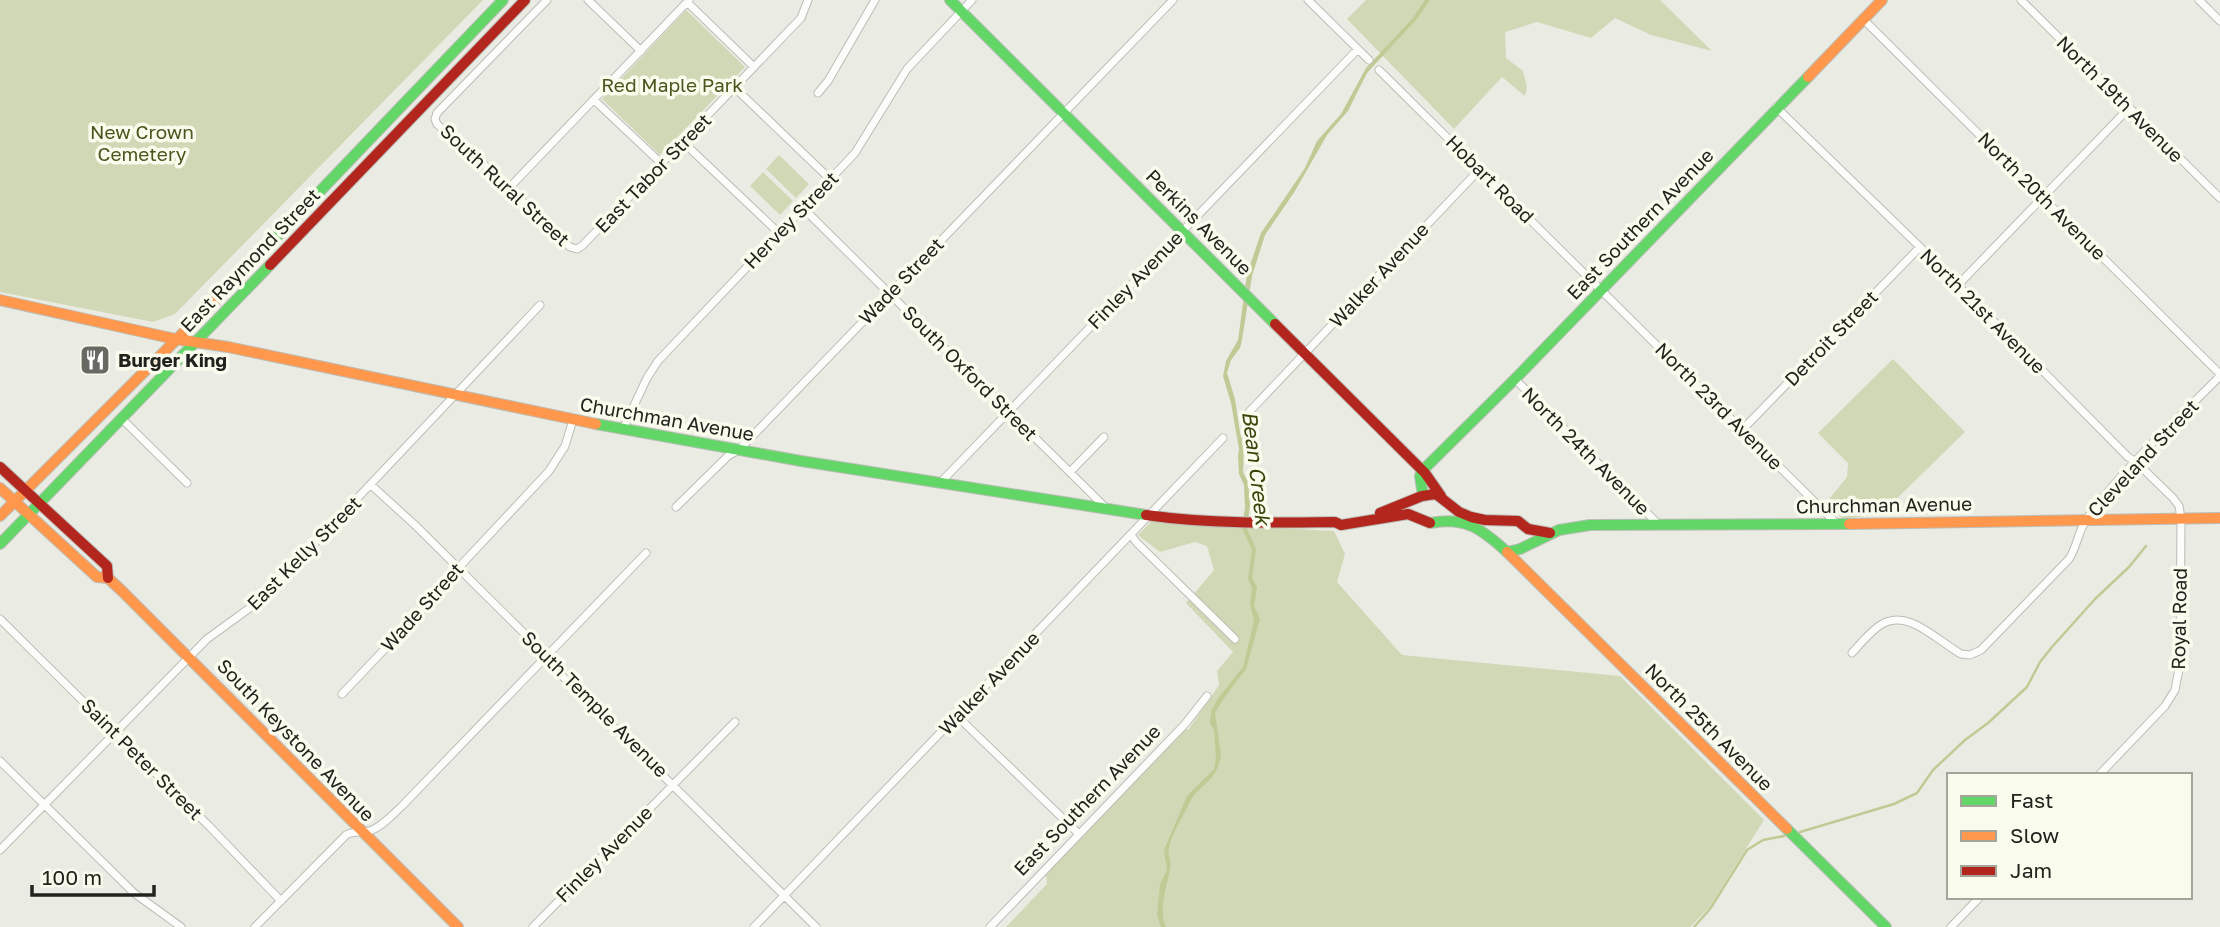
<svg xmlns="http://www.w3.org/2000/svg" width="2220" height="927" viewBox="0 0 2220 927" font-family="'Golos Text',sans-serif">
<rect width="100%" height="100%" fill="#eaece4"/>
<!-- green -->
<path fill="#d1d8b6" d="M0,0H483L175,314L153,322L0,292Z
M1366,0H1660L1712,51L1651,35L1615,18L1591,38L1537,22L1505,32L1506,58L1523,71L1527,87L1525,96L1502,77L1454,129L1347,19Z
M686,10L745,67L660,155L602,99Z
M779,155L809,184L796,198L766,169Z
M763,172L793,201L780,215L750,186Z
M1893,359L1965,432L1881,514L1843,519L1826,503L1847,477L1848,463L1818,433Z
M1152,521L1334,531L1345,554L1337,582L1402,655L1620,676L1764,820L1708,909L1690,927H1006L1047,884L1046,875L1085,830L1185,728L1188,730L1219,685L1217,671L1233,652L1186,603L1214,570L1207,546L1195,542L1160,552L1138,535Z"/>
<!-- water -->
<path fill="#c0ca94" d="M1425,0H1430L1416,20L1367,73L1348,111L1327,135L1295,191L1265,235L1252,276L1242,340L1240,348L1231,360L1227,373L1235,399L1240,433L1244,446L1243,472L1248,482L1250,505L1247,529L1256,549L1252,577L1257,587L1254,606L1260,619L1246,669L1222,701L1215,713L1221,756C1216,781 1205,781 1192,798C1185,813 1173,831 1169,847C1167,855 1172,862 1170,869C1167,885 1158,911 1166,927H1161L1157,915L1160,884L1167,870L1164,850L1187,796L1214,769L1216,759L1214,730L1210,723L1211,711L1219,697L1243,667L1254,621L1250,603L1252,588L1248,579L1252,550L1242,528L1245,508L1244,485L1239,474L1238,456L1239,449L1231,403L1223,376L1226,361L1238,340L1247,274L1261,233L1305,168L1317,141L1341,114L1366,68L1412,19Z"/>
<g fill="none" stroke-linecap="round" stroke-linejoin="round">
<!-- stream -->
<path stroke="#c0ca94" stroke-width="2.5" d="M1800,832L1894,804L1917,793L1933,770L1965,740L1988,723L2027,687L2040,662L2052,647L2095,599L2129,567L2146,546
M1694,927L1710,909L1747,850L1763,840L1784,836"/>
<!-- street casing -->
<g stroke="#bbbdb6" stroke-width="9">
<path id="street" d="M547,0L437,113L435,119L437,124L465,150L470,151L570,247L577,249L582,246L801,18L808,0
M588,0L641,51
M1308,0L1369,60
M2021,0L2220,198
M2199,0L2220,21
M687,2L754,67
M1863,19L2220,374
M1379,70L1837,524
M734,87L830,179
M818,93L828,81L875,0
M594,100L662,164
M1776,107L1920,247L2128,457L2136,462L2173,498L2179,506L2181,518L2180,664L2175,690L2165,706L2099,775
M683,142L779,233
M509,188L689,0
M803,208L1106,508
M1957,286L2129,108
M1515,379L1657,523
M1249,412L1480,169
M121,418L187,483
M623,429L647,378L658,361L855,153L907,69L972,0
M1742,430L1920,247
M1070,472L1104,437
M941,482L1358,49
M371,485L415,525L536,645L545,659L816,927
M676,507L728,456L739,450L1173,0
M1131,535L1137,543L1235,639
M0,619L210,827L281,901
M1852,653C1860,644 1869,633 1879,626C1907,606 1937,641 1961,654L1970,655L1981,650L2069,559C2077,547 2078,532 2086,520C2124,467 2175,422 2220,376
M342,694L454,576L462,564L549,471L565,446L573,420
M957,716L1078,833
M0,761L134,893L181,927
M0,850L207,639L262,599L540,305
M255,927L346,835C354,831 360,833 369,831C381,828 393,814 402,806L646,553
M533,927L735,722
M754,927L1223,438
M990,927L1185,724L1207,696
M1951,927L1980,897"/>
</g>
<!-- fast casing -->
<g stroke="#bbbdb6" stroke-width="12">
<path id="fast" d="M950,0L1275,324
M216,300L503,0
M596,424L801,461L1146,515
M1422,471L1515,379L1808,77
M1422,471L1420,476L1423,496
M1430,523C1465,516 1482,529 1507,552L1520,549L1559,530L1590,525L1849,524
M0,544L270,265
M1787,829L1886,927"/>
</g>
<!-- slow casing -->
<g stroke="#bbbdb6" stroke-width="12">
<path id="slow" d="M1808,77L1882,0
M0,300L175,339L228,347L596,424
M0,488L97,577L108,578L123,592L458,927
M0,516L216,300
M1849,524L2220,518
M1507,552L1787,829"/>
</g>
<!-- jam casing -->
<g stroke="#bbbdb6" stroke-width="12">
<path id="jam" d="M270,265L525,0
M1275,324L1425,473L1441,496
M0,467L107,566L108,578
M1380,513L1422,496L1436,494L1459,512L1471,517L1485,520L1518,521L1528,529L1550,533
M1146,515C1209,524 1272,523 1335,522L1341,525L1408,514L1430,523"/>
</g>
<!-- street -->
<use href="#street" stroke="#fcfcfb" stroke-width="7"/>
<!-- fast -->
<use href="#fast" stroke="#63d668" stroke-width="10"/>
<!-- slow -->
<use href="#slow" stroke="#ff974d" stroke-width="10"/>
<!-- jam -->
<use href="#jam" stroke="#b3261e" stroke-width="10"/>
</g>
<!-- icons -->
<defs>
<g id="restaurant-square" transform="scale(1.575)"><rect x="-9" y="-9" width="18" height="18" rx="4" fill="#686963" stroke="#f9fced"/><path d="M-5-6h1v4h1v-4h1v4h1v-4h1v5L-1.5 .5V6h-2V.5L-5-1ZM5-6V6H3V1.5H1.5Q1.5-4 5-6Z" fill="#fff"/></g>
</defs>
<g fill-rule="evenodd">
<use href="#restaurant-square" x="95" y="360"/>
</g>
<g text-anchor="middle" stroke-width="7" stroke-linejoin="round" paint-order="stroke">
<!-- park labels -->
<g font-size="19" fill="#4b541d" stroke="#f9fced">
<text x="672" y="92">Red Maple Park</text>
<text x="142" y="139">New Crown<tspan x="142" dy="22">Cemetery</tspan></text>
</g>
<!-- street labels -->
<g font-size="19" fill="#22231e" stroke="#f9fced">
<text transform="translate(2120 99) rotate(45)" y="7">North 19th Avenue</text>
<text transform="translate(653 173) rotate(-46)" y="7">East Tabor Street</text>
<text transform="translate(1490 179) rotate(45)" y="7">Hobart Road</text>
<text transform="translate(505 185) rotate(43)" y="7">South Rural Street</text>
<text transform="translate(2042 196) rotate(45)" y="7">North 20th Avenue</text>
<text transform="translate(791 220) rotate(-46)" y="7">Hervey Street</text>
<text transform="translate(1199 222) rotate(45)" y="7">Perkins Avenue</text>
<text transform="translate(1640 224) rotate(-46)" y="7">East Southern Avenue</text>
<text transform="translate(250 260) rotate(-46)" y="7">East Raymond Street</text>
<text transform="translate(1379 275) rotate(-47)" y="7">Walker Avenue</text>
<text transform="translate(1135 280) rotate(-46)" y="7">Finley Avenue</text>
<text transform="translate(901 281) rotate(-46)" y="7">Wade Street</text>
<text transform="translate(1983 311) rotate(45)" y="7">North 21st Avenue</text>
<text transform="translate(1831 338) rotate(-46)" y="7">Detroit Street</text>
<text transform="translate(970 373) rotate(45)" y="7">South Oxford Street</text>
<text transform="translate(1719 406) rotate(45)" y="7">North 23rd Avenue</text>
<text transform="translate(667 419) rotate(10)" y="7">Churchman Avenue</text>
<text transform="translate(1586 451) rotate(45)" y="7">North 24th Avenue</text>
<text transform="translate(2143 458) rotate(-47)" y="7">Cleveland Street</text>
<text transform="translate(1884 505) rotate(-1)" y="7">Churchman Avenue</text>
<text transform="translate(304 553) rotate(-45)" y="7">East Kelly Street</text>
<text transform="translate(422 607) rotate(-48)" y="7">Wade Street</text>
<text transform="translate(2179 619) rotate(-89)" y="7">Royal Road</text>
<text transform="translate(989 683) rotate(-46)" y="7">Walker Avenue</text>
<text transform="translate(595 704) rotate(45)" y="7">South Temple Avenue</text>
<text transform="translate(1709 727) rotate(45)" y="7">North 25th Avenue</text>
<text transform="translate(296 740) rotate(46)" y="7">South Keystone Avenue</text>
<text transform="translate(142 759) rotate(45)" y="7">Saint Peter Street</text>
<text transform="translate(1087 800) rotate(-46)" y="7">East Southern Avenue</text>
<text transform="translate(604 854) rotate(-45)" y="7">Finley Avenue</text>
</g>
<!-- poi labels -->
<g font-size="19" font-weight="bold" fill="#22231e" stroke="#f9fced" text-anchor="start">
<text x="118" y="367">Burger King</text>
</g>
<!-- water labels -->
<g font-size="21" font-style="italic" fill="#3b4208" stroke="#f9fced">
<text transform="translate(1256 468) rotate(83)" y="7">Bean Creek</text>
</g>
</g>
<!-- legend -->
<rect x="1947" y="773" width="245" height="126" fill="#f9fced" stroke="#a3a59a" stroke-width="2"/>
<rect x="1961" y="796" width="35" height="10" fill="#63d668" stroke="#a3a59a" stroke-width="2"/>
<text x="2010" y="808" font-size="21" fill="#22231e">Fast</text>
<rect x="1961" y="831" width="35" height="10" fill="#ff974d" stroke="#a3a59a" stroke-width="2"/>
<text x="2010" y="843" font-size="21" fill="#22231e">Slow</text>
<rect x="1961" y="866" width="35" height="10" fill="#b3261e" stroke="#a3a59a" stroke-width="2"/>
<text x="2010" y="878" font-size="21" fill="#22231e">Jam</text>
<!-- scale -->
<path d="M32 885v10h122v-10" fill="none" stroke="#22231e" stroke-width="3.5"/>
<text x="42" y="885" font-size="21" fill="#22231e" stroke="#f9fced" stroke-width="5" paint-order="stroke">100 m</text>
</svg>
